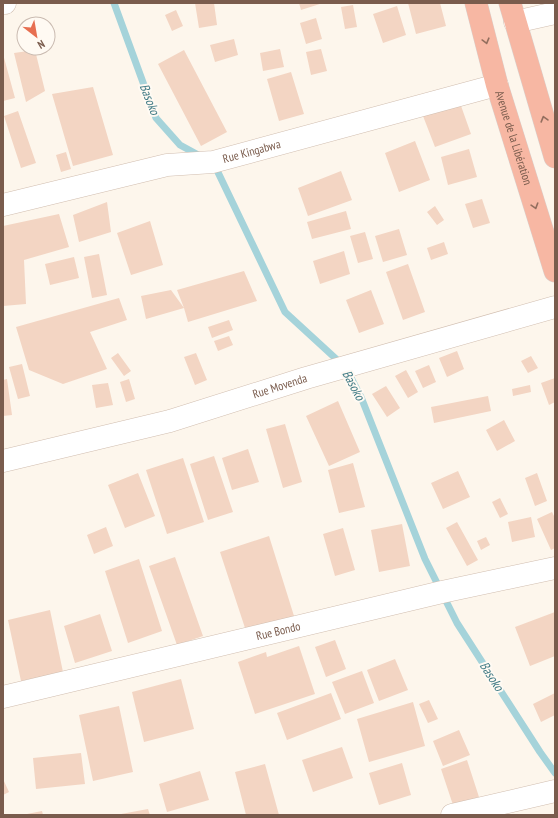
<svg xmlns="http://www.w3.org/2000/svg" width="558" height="818" viewBox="0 0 558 818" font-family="'PT Sans Narrow',sans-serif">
<rect width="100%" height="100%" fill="#fdf6ec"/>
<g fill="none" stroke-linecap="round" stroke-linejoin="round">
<!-- stream -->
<path stroke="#a5d3da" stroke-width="7" d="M114,3L156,118L180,145L202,157
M214,164L285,312L346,368L361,397L425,559L457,623L540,752L555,773"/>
</g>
<!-- building -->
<path fill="#f3d5c3" d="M195,3H214L217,25L199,28Z
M299,3H323L301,10Z
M408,3H440L446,26L416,34Z
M353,5L357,27L345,29L341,7Z
M397,6L406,35L383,43L373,14Z
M176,10L183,26L172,31L165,15Z
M316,18L322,39L306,44L300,23Z
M234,39L238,55L215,62L210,45Z
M280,49L284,67L263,71L260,53Z
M321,49L327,71L311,75L306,52Z
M35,50L45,91L26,102L14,53Z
M184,50L227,132L201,146L158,64Z
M3,54L15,98L3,101Z
M291,72L304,114L279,121L267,79Z
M93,87L113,155L73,166L52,94Z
M460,103L471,134L435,147L423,116Z
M18,111L36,163L21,168L4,116Z
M415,141L430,180L399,192L385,153Z
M469,149L477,177L448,185L441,157Z
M66,152L71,169L61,172L56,155Z
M341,171L352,200L308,216L298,188Z
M482,199L490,223L473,228L465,204Z
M107,202L111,232L79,242L73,215Z
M435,206L444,220L437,225L427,212Z
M346,211L351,229L312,239L307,222Z
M59,214L69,247L24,260L26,304L3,306V226Z
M150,221L163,265L131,275L117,233Z
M399,229L407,255L383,262L375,236Z
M365,232L373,259L358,263L350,236Z
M444,242L448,254L431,260L427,248Z
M344,251L350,274L320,284L313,261Z
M99,254L107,295L92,298L84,257Z
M74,257L79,278L50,285L45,264Z
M408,264L425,312L403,320L386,272Z
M244,271L257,301L188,322L184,308L146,319L141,296L171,290L184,308L177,290Z
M371,290L384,324L359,333L346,300Z
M119,298L127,320L90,332L107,369L63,384L29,370L16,327Z
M229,320L233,330L212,338L208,327Z
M229,336L233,345L218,351L214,341Z
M457,351L464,369L447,377L439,358Z
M118,353L131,371L124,376L111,358Z
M196,353L207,380L195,385L184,357Z
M531,356L538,368L528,373L521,361Z
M22,364L30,396L18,399L9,367Z
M429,365L436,382L423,388L415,371Z
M406,370L418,392L408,398L395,376Z
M555,378V402L549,405L541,383Z
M7,379L12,415L3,416V380Z
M129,379L135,399L126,402L120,382Z
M108,383L113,405L96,408L92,385Z
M530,385L531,392L513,396L512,389Z
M386,386L400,408L387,417L372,394Z
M488,396L491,411L434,423L431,407Z
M338,401L360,452L329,466L306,416Z
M504,420L515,441L497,451L486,430Z
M285,424L302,482L283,488L266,429Z
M248,449L259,482L232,490L222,458Z
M214,456L233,512L208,520L190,464Z
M183,458L204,522L167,534L146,470Z
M353,463L365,507L339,513L328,470Z
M458,471L470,497L443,509L431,483Z
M138,473L155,516L125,528L108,485Z
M537,473L547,501L535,506L525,478Z
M500,498L508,514L500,518L492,502Z
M552,512L555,518V548L551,550L537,519Z
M531,517L535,537L512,542L508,522Z
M457,522L478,560L467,566L446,528Z
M402,524L410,566L379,572L371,530Z
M106,527L113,546L94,554L87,535Z
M343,528L355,570L335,576L323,534Z
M269,536L294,616L246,631L220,552Z
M486,537L490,545L481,550L477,541Z
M175,557L203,636L177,645L149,566Z
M139,559L162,631L128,643L105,571Z
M50,610L63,672L21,681L8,620Z
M555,612V656L530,666L515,627Z
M100,614L112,651L75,663L64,626Z
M335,640L346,669L326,677L315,647Z
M299,646L315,694L255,714L238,662L266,652L267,657Z
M395,659L408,690L379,701L367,670Z
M362,671L374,703L345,714L332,682Z
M181,679L194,729L144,742L132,692Z
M331,693L341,719L287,740L277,713Z
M555,693V715L541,722L533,704Z
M429,700L438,719L428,723L419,704Z
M413,702L425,746L369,762L357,719Z
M119,706L133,772L93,781L79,715Z
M459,730L470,755L443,766L433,741Z
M342,747L353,778L313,792L302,760Z
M81,753L85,784L36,789L33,758Z
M467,760L479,797L453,805L441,769Z
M402,763L411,795L379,805L369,773Z
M265,764L279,815H246L235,772Z
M200,771L209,800L167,812L159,784Z
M3,779L9,792L3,795Z
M148,809L150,815H121V814Z
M42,811L43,815H27V814Z"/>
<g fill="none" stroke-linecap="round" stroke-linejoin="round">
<!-- street casing -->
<g stroke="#d1beb0" stroke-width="23">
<g id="street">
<path d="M3,3H5"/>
<path d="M515,22L555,13"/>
<path id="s1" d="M3,205L167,165L213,162L497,85"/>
<path id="s2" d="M3,461L170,421L306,378L555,307"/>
<path id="s3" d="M3,697L442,592L555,568"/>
<path d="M452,815L555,791"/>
</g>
</g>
<!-- highway casing -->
<g stroke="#dad1cd" stroke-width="23">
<g id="highway">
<path id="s4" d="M476,3L497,85L555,271"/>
<path d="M510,3L555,157"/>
</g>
</g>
<!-- street -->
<use href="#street" stroke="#fff" stroke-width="22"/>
<!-- highway -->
<use href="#highway" stroke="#f7b7a3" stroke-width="22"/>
</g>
<!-- one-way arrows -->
<defs><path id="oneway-chevron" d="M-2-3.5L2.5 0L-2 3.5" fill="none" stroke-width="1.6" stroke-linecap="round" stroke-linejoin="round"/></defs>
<g stroke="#936e5e">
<use href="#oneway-chevron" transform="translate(486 41) rotate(75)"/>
<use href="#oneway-chevron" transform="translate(544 119) rotate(-106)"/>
<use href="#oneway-chevron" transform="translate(535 206) rotate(73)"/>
</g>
<g text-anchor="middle" stroke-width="4" stroke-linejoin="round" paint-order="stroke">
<!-- street labels -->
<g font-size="12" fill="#7a5c4d" stroke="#fffaf3">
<text dy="4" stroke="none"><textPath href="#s4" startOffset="140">Avenue de la Libération</textPath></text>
<text dy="4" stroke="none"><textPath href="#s1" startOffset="255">Rue Kingabwa</textPath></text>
<text dy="4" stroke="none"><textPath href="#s2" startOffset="287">Rue Movenda</textPath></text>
<text dy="4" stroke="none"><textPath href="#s3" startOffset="283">Rue Bondo</textPath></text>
</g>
<!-- water labels -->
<g font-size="13" font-style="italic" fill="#437c86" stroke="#fffaf3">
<text transform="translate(150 99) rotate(68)" y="5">Basoko</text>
<text transform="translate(354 385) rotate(62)" y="5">Basoko</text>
<text transform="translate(492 676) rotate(57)" y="5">Basoko</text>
</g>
</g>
<!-- border -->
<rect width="558" height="818" fill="none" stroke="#7a5c4d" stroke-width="8"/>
<!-- north arrow -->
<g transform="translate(36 36) rotate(149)"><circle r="19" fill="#fffaf3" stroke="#cabbb1"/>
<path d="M0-3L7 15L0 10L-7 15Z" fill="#e76f51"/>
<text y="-6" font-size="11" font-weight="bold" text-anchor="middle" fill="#7a5c4d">N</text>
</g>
</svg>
